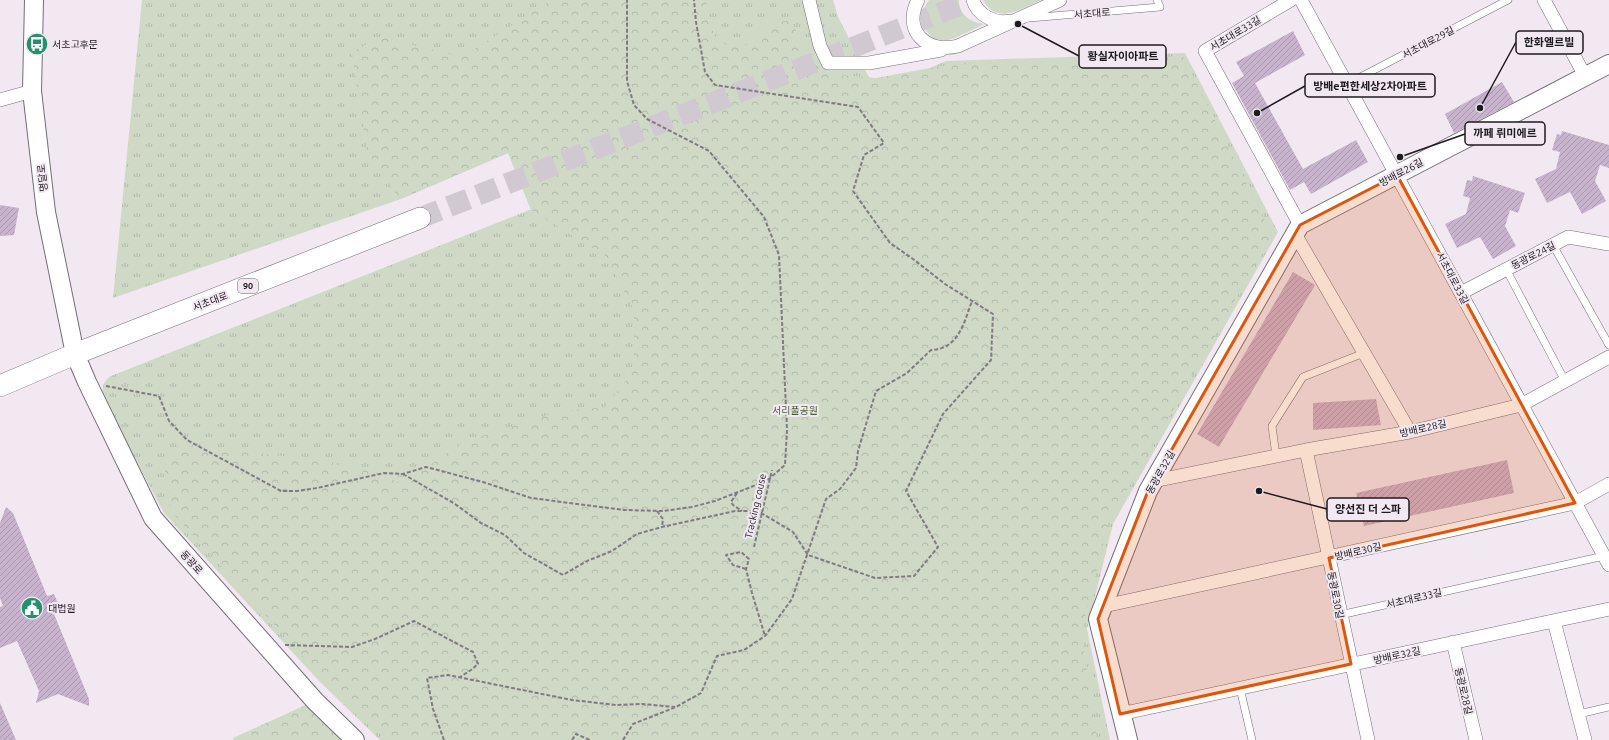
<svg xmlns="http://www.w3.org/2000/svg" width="1609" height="740" viewBox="0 0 1609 740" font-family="Ubuntu,'Noto Sans KR',sans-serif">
<defs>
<pattern id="grass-tufts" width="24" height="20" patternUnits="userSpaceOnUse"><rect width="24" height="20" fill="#cfd9c6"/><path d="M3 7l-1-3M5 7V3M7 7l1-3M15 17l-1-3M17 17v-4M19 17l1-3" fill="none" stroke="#b1baaa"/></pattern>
<pattern id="forest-crowns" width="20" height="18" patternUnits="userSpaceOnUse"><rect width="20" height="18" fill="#cfd9c6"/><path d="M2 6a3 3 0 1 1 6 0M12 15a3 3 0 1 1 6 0" fill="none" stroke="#b1baaa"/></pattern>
<pattern id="building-hatch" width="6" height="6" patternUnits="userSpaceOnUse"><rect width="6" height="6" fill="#c8b3cc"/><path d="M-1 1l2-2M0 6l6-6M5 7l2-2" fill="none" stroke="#ab99af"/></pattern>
</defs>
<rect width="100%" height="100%" fill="#f1e8f2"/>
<!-- grass -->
<path fill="url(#grass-tufts)" d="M142,0H833L838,17L876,91L946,61L1185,53L1278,232L1113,524L1087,629L1110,740H380L320,682L164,513L104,400C101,390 102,382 111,376L532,209L508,153L401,199L113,298Z"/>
<!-- forest -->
<path fill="url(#forest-crowns)" d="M552,0H706L708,22L719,43L744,47L772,21H791L804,47L822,65L840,75L876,78L947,65L1183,56L1272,235L1108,524L1081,633L1097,740H387L321,676L171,511L164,465L180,443L352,465L403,484L463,442L557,412L605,407L634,371V310L606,256L531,210L508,153L400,199L367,152L352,52L380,37L462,57Z
M308,704L342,740H234L233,738Z"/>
<!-- garden -->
<path fill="#cfd9c6" d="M929,0H959C959,15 971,23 985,24C975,28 956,39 947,40C924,43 916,15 929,0Z
M983,0H1042C1022,8 997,26 983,0Z"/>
<!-- building -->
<path fill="url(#building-hatch)" d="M1293,31L1305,55L1255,83L1303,169L1356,140L1368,162L1311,194L1304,182L1290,190L1232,83L1244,76L1236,62Z
M1502,82L1514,102L1454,133L1445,114Z
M1562,131L1609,145V168L1600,165L1595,181L1606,201L1582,214L1570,192L1547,203L1535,179L1556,169L1560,152L1552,150L1557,134L1561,135Z
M1473,176L1525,193L1518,213L1510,210L1505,226L1516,246L1493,259L1480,237L1457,248L1445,224L1466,214L1470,198L1463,196L1467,180L1472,181Z
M0,205L19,208L14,235L0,236Z
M1293,272L1315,285L1219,447L1197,434Z
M1376,399L1381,425L1313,430V403Z
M1507,460L1514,493L1364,526L1356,493Z
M6,507L13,513L47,596L54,594L61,611L54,614L89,699V706L58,694L36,703L39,691L17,641L0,648V607L3,606L0,598V523Z
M0,703L16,740H0Z"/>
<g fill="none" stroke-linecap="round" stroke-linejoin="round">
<!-- primary-tunnel -->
<path stroke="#d1c9d2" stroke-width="21" stroke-dasharray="21 10" stroke-linecap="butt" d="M420,218L973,0"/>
<!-- lane casing -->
<g stroke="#756e77" stroke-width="8">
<path id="lane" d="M1029,18L1160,7L1157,0
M1347,84L1508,0
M1553,245L1609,345
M1506,269L1565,381
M1276,456L1272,426L1303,377L1364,353
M1340,615L1604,556
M1240,688L1252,740
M1579,714L1609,707"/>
</g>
<!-- street casing -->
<g stroke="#756e77" stroke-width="14">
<path id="street" d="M809,0L820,46L828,63H869L941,50
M918,0C902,31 927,54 958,46L1060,0
M973,0C977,15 995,24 1009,21
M1291,0L1205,51L1300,225
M1301,0L1609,565
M1544,0L1585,76
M0,100L32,91
M1295,234L1410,432
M1461,293L1568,237L1609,244
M1306,450L1368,740
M1154,481L1306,450L1410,432L1521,405L1609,357
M1104,606L1575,503L1609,484
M1554,621L1585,740
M1453,642L1476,740
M1120,714L1609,609"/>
</g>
<!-- secondary casing -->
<g stroke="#756e77" stroke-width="20">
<path id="secondary" d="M34,0L32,91L46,212L75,354L87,382L153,518L315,701L355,740
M1128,740L1098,619L1148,491L1300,225L1609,64"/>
</g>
<!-- primary casing -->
<g stroke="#756e77" stroke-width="22">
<path id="primary" d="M0,386L75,354L420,218"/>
</g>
<!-- path -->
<path stroke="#817b81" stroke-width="2" stroke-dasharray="4 2" stroke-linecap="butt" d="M106,386L159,396L169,421L187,440L281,491H297L317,488L384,473L403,474L426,467L483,482L531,498L624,510L663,511L692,507L715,501L751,487L769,479L785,465L787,430L779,255L764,217L709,151L647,119L634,105L627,81V0
M403,474L455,504L481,523L505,535L524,553L563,575L587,561L612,551L637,534L662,527L735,511H758L793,532L808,555L875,578L914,576L938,547L906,491L943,414L991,360L993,314L945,284L913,259L890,243L853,191L864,155L884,143L858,107L715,85L705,72L696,22L694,0
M737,493L731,502L733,505L742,511
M657,511L663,519L662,527
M754,547L772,470
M746,569L733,565L726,555L741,552L749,559L746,569L752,593L765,636
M285,645L352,647L375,639L414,621L473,652L478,664L471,670L460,677
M444,740L433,709L427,678L448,675L572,700L616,705L642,704L675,707
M572,740L576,734L590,740
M623,740L633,724L676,707L701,693L717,656L744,650L765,636L792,599L826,499L840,489L856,468L858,451L876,391L907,373L931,350C959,349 964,322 972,301"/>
<!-- lane -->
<use href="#lane" stroke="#fff" stroke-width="7"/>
<!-- street -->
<use href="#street" stroke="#fff" stroke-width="13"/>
<!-- secondary -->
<use href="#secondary" stroke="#fff" stroke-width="18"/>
<!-- primary -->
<use href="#primary" stroke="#fff" stroke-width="21"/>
</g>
<!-- marked area -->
<path fill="#de560d" fill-opacity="0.2" stroke="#de560d" stroke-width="3" stroke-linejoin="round" d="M1397,175L1575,503L1329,558L1351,664L1120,714L1098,619L1148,491L1300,225Z"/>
<!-- icons -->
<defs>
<g id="bus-disc" transform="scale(1.15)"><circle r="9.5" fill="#26906e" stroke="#f1e8f2"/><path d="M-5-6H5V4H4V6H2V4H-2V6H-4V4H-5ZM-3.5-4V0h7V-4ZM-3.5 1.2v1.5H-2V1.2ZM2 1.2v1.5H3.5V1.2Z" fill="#fff"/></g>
<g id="civic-disc" transform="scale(1.15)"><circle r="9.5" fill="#26906e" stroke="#f1e8f2"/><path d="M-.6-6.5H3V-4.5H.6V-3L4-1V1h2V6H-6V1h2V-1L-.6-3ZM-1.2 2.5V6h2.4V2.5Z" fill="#fff"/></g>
</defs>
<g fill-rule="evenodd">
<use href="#bus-disc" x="37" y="44"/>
<use href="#civic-disc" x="32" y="608"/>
</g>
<g text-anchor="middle" stroke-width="4" stroke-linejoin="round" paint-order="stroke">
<!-- shield labels -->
<rect fill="#f1e8f2" stroke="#5d585e" stroke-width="1" x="238" y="279" width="20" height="14" rx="3"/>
<g font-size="9" font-weight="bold" fill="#1e1b1e">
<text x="248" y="289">90</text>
</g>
<!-- street labels -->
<g font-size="10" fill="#1e1b1e" stroke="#f1e8f2">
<text transform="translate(1092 13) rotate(-5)" y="4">서초대로</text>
<text transform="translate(1235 33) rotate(-31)" y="4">서초대로33길</text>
<text transform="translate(1428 42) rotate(-28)" y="4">서초대로29길</text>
<text transform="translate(1401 172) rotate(-28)" y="4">방배로26길</text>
<text transform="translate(42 178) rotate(-96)" y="4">명달로</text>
<text transform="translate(1533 255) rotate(-27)" y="4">동광로24길</text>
<text transform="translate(1453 278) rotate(62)" y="4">서초대로33길</text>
<text transform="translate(210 301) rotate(-21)" y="4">서초대로</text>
<text transform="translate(1423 428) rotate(-13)" y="4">방배로28길</text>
<text transform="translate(1160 472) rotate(-61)" y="4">동광로32길</text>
<text transform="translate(755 506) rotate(-77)" y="4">Tracking couse</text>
<text transform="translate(1358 551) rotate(-13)" y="4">방배로30길</text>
<text transform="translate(192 562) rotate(48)" y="4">동광로</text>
<text transform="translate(1336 595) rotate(79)" y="4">동광로30길</text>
<text transform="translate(1414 598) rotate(-13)" y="4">서초대로33길</text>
<text transform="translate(1397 655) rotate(-12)" y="4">방배로32길</text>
<text transform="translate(1464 691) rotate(77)" y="4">동광로28길</text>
</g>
<!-- poi labels -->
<g font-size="10" fill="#1e1b1e" stroke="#f1e8f2" text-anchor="start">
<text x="52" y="48">서초고후문</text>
<text x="48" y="612">대법원</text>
</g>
<!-- park labels -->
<g font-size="10" fill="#4a6033" stroke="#f1e8f2">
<text x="795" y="414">서리풀공원</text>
</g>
</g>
<!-- callouts -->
<path fill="none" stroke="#1e1b1e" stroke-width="1.5" d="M1480 108L1516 42M1018 24L1079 56M1257 113L1305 86M1400 157L1465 134M1259 491L1327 509"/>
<g fill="#1e1b1e" stroke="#f1e8f2" stroke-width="1.5">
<circle cx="1480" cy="108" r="4"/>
<circle cx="1018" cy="24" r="4"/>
<circle cx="1257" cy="113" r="4"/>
<circle cx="1400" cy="157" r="4"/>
<circle cx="1259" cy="491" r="4"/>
</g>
<g fill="#f1e8f2" stroke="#1e1b1e" stroke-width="1.5">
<rect x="1516" y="31" width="67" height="23" rx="4"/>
<rect x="1079" y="45" width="87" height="23" rx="4"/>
<rect x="1305" y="74" width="130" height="23" rx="4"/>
<rect x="1465" y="122" width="80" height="23" rx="4"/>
<rect x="1327" y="498" width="82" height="23" rx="4"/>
</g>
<g font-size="11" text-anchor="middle" font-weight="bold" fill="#1e1b1e">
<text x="1549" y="46">한화엘르빌</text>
<text x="1123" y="60">황실자이아파트</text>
<text x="1370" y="90">방배e편한세상2차아파트</text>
<text x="1505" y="137">까페 뤼미에르</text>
<text x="1368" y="513">양선진 더 스파</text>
</g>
</svg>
